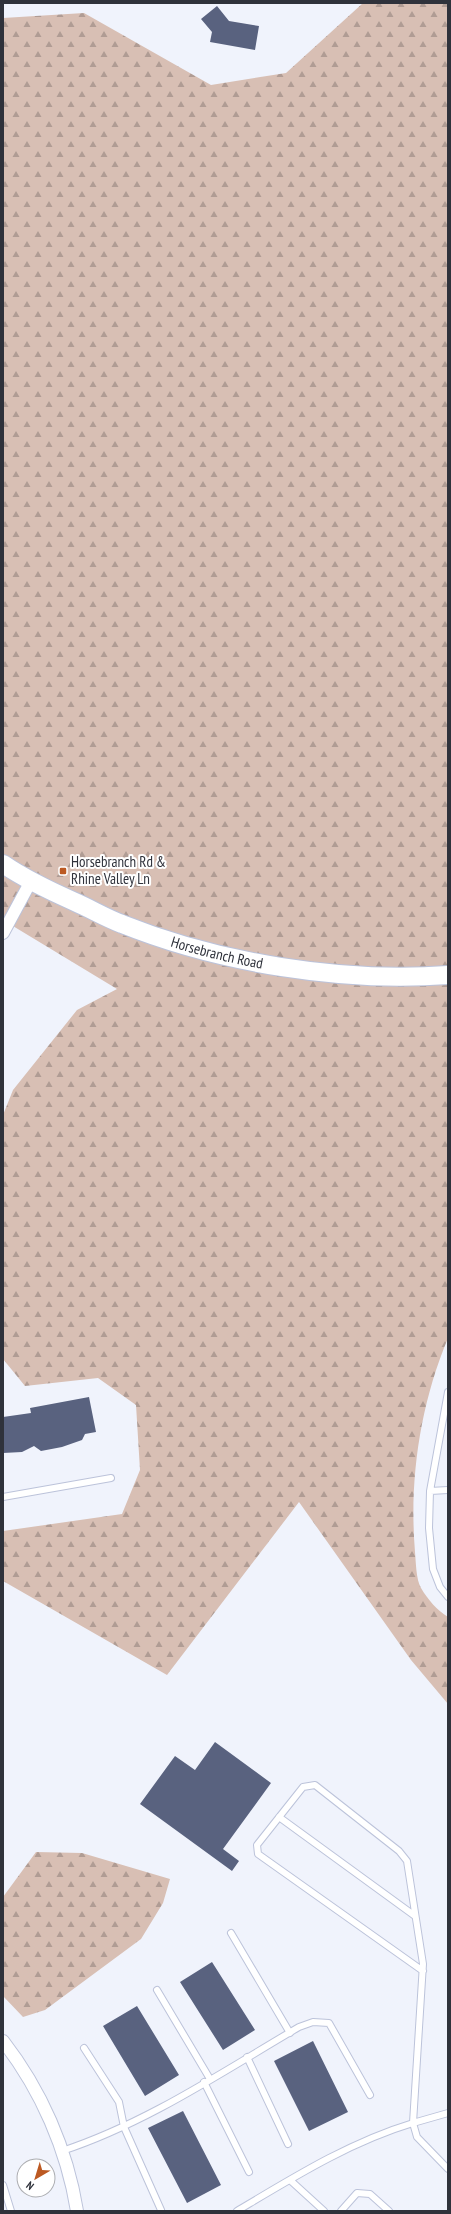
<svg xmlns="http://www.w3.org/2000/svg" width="451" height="2214" viewBox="0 0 451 2214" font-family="'PT Sans Narrow',sans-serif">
<defs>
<pattern id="forest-firs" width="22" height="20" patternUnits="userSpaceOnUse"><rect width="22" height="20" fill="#d8bfb4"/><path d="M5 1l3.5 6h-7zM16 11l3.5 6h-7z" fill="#b09c94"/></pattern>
</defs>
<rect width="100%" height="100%" fill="#f0f3fc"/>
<!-- forest -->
<path fill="url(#forest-firs)" d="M363,3H448V1338C420,1405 409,1480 415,1552C416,1563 416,1579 421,1588C428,1600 437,1610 448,1617V1704L411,1660L299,1502L167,1675L3,1581V1531L122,1514L140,1470L136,1405L98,1378L25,1386L3,1359V1115L13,1090L77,1010L117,989L3,920V18L84,13L211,85L286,73Z
M36,1852L82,1853L170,1879L163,1903L141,1939L45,2010L23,2017L3,1996V1897Z"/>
<!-- building -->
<path fill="#59627f" d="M217,6L229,21L259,26L255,50L210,42L212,32L201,19Z
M89,1397L96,1432L85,1434L82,1440L62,1447L41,1451L34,1446L22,1452L3,1453V1417L31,1413L30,1408Z
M215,1742L271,1783L223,1849L239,1861L232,1871L140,1804L175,1756L195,1770Z
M212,1962L255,2030L223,2050L180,1982Z
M137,2006L179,2075L145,2096L103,2026Z
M313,2041L348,2112L309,2131L274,2061Z
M183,2111L221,2185L187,2203L148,2128Z"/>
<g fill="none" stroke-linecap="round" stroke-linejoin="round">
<!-- lane casing -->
<g stroke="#bcc3da" stroke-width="8">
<path id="lane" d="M448,1392L430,1491L429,1528L433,1569L440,1587L448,1597
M430,1491L448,1490
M3,1497L111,1478
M279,1817L415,1916
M231,1933L290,2033
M423,1971L258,1854L257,1845L303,1787L315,1785L399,1851L407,1861L423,1964L413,2123L448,2113
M157,1990L210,2079
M84,2048L119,2102L124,2127L161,2210
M247,2057L288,2144
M204,2082L249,2172
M62,2151C147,2123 222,2072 299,2027L313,2022L329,2023L370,2095
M290,2180L324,2211
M3,2185L11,2211
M237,2211C294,2177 350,2142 413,2123L417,2137L448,2169
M341,2211L357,2193L370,2194L389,2211"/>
</g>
<!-- street casing -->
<g stroke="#bcc3da" stroke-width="14">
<path id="street" d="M3,933L31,881
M3,2041C41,2090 67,2149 77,2211"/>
</g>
<!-- secondary casing -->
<g stroke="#bcc3da" stroke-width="20">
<g id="secondary">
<path id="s1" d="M3,864C26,880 50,891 75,902C91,909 106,918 122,924C219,963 343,983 448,975"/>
</g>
</g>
<!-- lane -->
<use href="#lane" stroke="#fff" stroke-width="6"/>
<!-- street -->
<use href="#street" stroke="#fff" stroke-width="12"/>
<!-- secondary -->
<use href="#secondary" stroke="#fff" stroke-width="18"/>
</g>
<!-- markers -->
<rect fill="#bc5922" stroke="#fff" stroke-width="1.5" x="59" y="867" width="8" height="8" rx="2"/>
<g text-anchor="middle" stroke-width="4" stroke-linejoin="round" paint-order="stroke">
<!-- poi labels -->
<g font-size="15" fill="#2f323b" stroke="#fff" text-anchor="start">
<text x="71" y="867">Horsebranch Rd &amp;<tspan x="71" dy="17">Rhine Valley Ln</tspan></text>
</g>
<!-- street labels -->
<g font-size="15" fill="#2f323b" stroke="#fff">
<text dy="5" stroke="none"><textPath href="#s1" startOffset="233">Horsebranch Road</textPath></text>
</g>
</g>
<!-- border -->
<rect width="451" height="2214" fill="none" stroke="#2f323b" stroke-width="8"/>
<!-- north arrow -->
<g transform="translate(36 2178) rotate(218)"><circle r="19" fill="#ffffff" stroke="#acadb1"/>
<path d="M0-3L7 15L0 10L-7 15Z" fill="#bc5922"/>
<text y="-6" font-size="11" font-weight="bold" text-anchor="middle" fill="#2f323b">N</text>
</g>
</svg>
